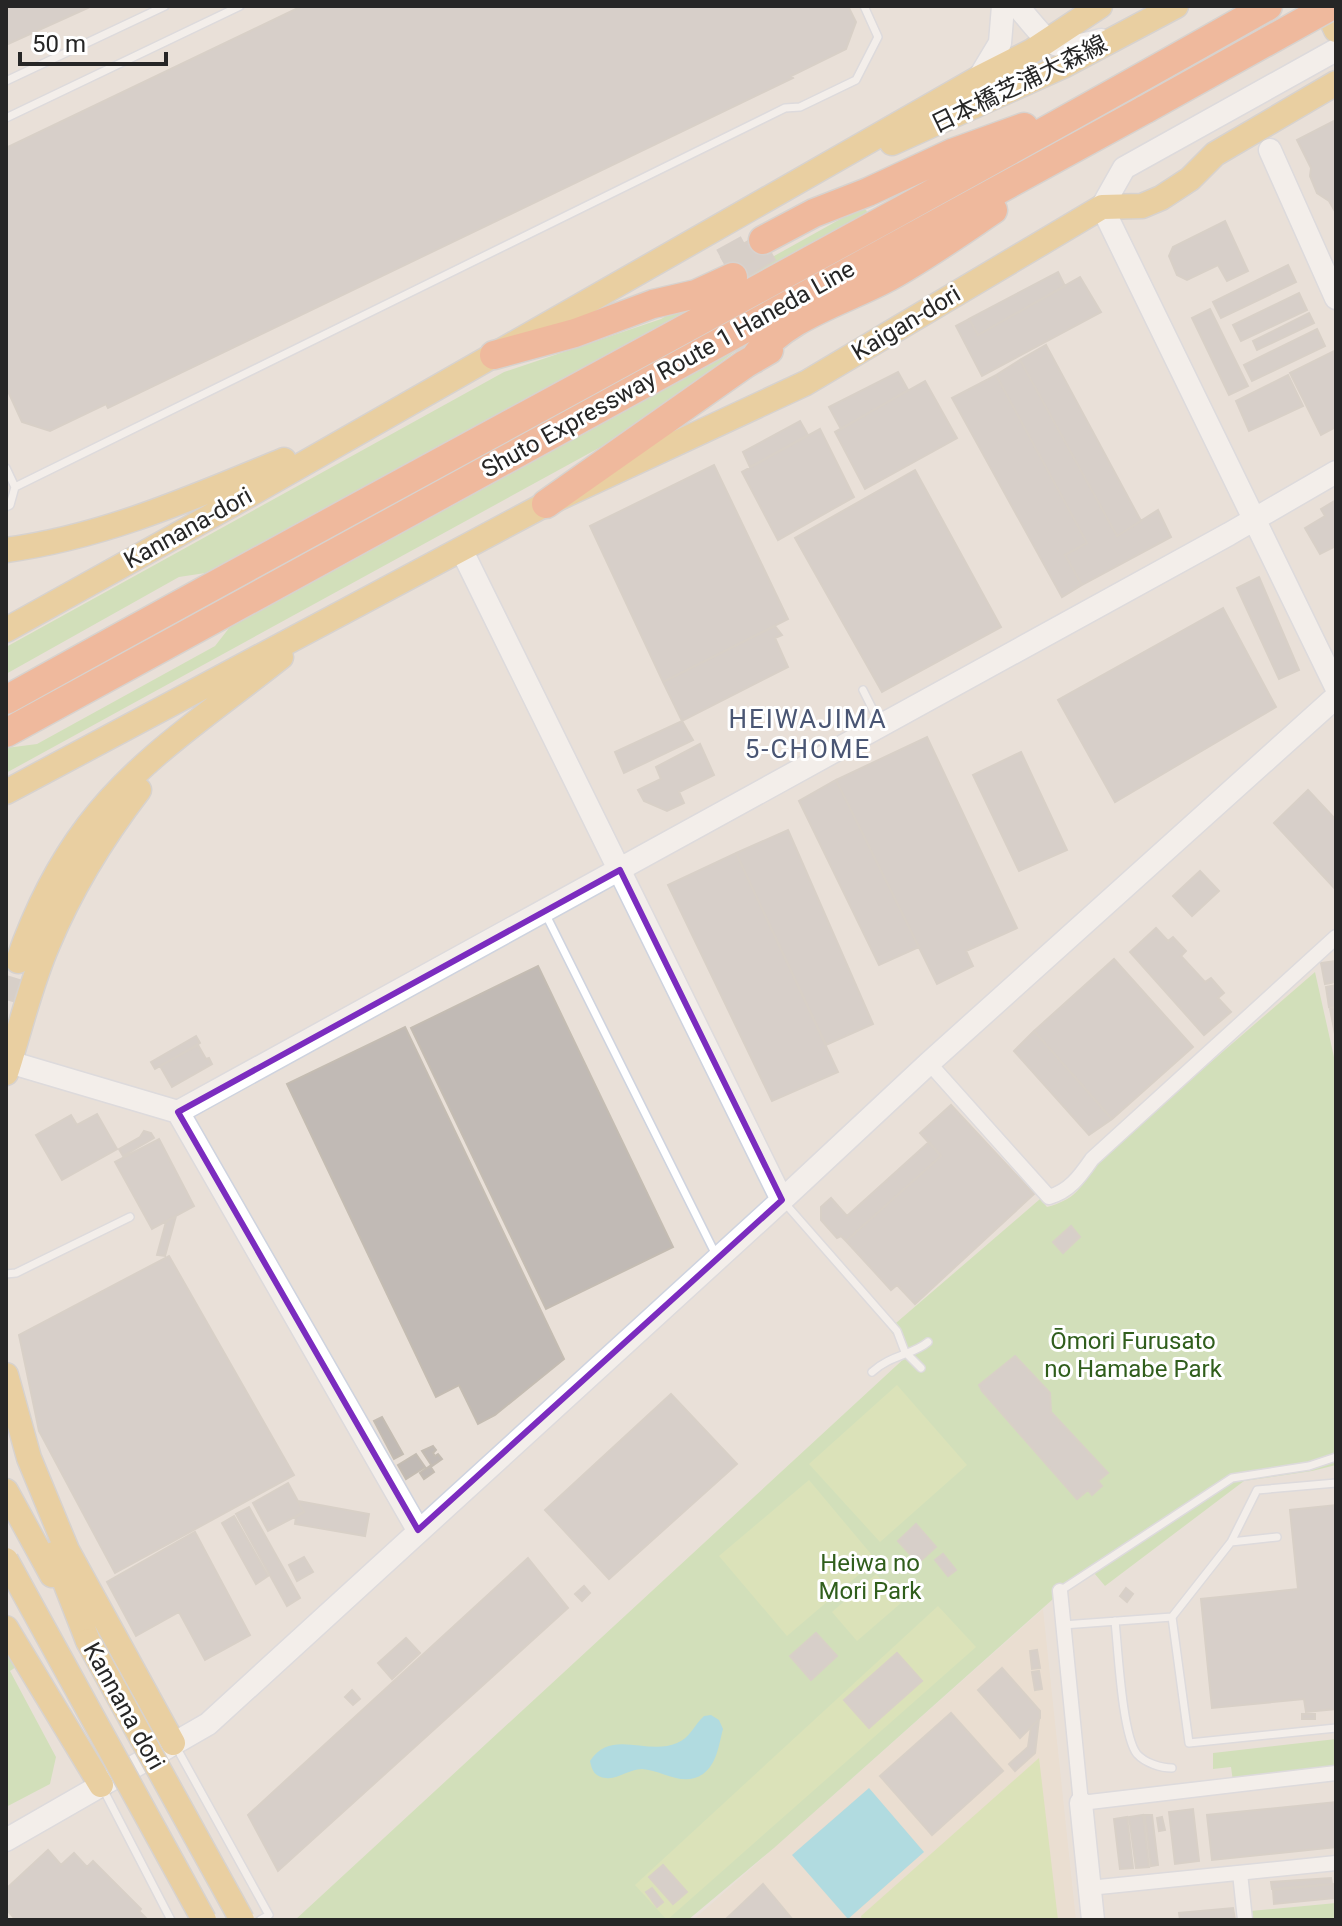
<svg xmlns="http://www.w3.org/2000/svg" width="1342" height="1926" viewBox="0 0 1342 1926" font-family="Roboto,'Noto Sans JP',sans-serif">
<rect width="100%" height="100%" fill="#e9e0d8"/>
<!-- education -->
<path fill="#eadbc7" d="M1043,1609L1076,1920H693L774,1848Z"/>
<!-- green -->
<path fill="#b6de96" d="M862,207L867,211L866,214L212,572L179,577L6,674V647L504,372L661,319Z
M893,260L897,266L737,350L630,431L6,773V748L37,744L215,646L233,623Z
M1315,972L1336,1066V1465L1312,1471L1244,1481L1105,1586L1089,1567L774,1848L688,1920H295L909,1354L889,1329L1040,1199L1047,1207C1073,1200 1083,1189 1093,1164Z
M6,1650L16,1667L10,1671L56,1757L50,1784L6,1807Z
M1336,1739V1771L1233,1782L1231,1767L1213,1769V1753Z
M1336,1903V1920H1251L1250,1911Z"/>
<!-- pitch -->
<path fill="#cae592" d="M897,1385L967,1465L880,1542L809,1464Z
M809,1480L876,1560L787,1636L719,1556Z
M876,1574L901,1603L857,1641L832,1612Z
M938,1606L976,1647L667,1920L635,1885Z
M1039,1758L1058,1920H862L861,1916Z"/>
<!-- water -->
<path fill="#6ed4e8" d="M711,1715L719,1720L723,1729C719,1744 717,1764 703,1774C683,1788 662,1770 642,1769C629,1769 617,1780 606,1778C595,1777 592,1771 590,1761C611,1728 647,1756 677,1743C690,1738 694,1725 704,1716Z
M869,1788L924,1852L848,1919L792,1855Z"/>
<!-- building -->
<path fill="#c1bab5" stroke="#c4bcb2" stroke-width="2" d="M6,6H92L6,45Z
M302,6H848L856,22L846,49L791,76L793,78L108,408L106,404L50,431L22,422L6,387V148Z
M1336,120V213L1329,201L1317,193L1310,176L1311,168L1297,140Z
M1225,221L1248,271L1227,281L1218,265L1187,280L1177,275L1169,256L1173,247Z
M760,234L775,260L736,283L721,257Z
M1288,265L1296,282L1221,318L1213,302Z
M1058,272L1065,286L978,335L969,319Z
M1080,277L1101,312L982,376L956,326L969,319L978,335Z
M1299,293L1307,310L1241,341L1233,325Z
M1210,309L1248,386L1229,395L1192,318Z
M1309,313L1314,323L1257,350L1253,341Z
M1317,329L1325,346L1252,381L1244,365Z
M1046,345L1141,521L1117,536L1020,360Z
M1336,350V427L1321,435L1290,373Z
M1020,360L1117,536L1158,510L1171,537L1082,585L1065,555L1087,543L996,375Z
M898,372L908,390L841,429L829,407Z
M996,375L1087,543L1065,555L1082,585L1062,597L952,398Z
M1288,375L1303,406L1249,431L1236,401Z
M925,381L957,438L865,489L835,432Z
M800,421L808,435L750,467L743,452Z
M820,429L854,497L778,540L742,472Z
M714,465L788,619L663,682L590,526Z
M915,470L1001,627L882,692L795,538Z
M1336,500V546L1320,554L1305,528L1325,516L1321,509Z
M1259,577L1299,670L1279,679L1237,588Z
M1223,608L1276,707L1115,802L1058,700Z
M775,626L782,635L775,638L788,667L682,721L663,682Z
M682,721L693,740L624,773L615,752Z
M927,737L1017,928L966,951L973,966L937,984L836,780Z
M700,744L714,775L679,792L684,803L667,811L644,801L638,790L661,779L656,767Z
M1021,752L1067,850L1019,871L973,775Z
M836,780L919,947L879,965L799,801Z
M1308,790L1336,820V890L1274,823Z
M788,830L873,1024L826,1045L736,853Z
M736,853L838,1072L772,1101L668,885Z
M1200,871L1219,891L1192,916L1173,896Z
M1156,928L1168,941L1173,937L1186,951L1181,956L1205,982L1211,978L1224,993L1218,998L1231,1012L1204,1035L1130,952Z
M1114,959L1193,1047L1112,1119L1034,1031Z
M1336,961V982L1325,984L1321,963Z
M538,966L673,1247L546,1309L411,1028Z
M1336,985V1006L1329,1007L1326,987Z
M1336,1008V1039L1330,1009Z
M405,1027L564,1359L495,1415L478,1424L459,1385L436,1397L287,1084Z
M1034,1031L1112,1119L1089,1135L1014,1051Z
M196,1036L200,1043L155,1069L151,1062Z
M198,1045L206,1059L209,1058L212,1064L172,1087L160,1066Z
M951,1105L1034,1194L915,1304L897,1285L891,1290L846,1241L941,1156L920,1133Z
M97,1114L117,1149L62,1180L36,1135L71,1115L77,1125Z
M144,1131L151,1133L154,1138L123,1156L119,1149L140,1137Z
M159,1139L194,1206L152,1229L115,1162Z
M929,1142L941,1156L846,1241L841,1236L837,1238L821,1220V1207L831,1198L847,1216Z
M176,1216L165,1256L157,1255L166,1222Z
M1071,1226L1080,1237L1063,1253L1053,1242Z
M169,1256L294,1475L115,1573L39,1431L19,1335Z
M1015,1356L1050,1393L1051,1412L1108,1473L1098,1481L1102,1486L1092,1495L1088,1490L1077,1499L982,1391L979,1385Z
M671,1394L737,1464L609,1579L545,1510Z
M382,1417L403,1454L394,1459L374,1421Z
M433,1446L436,1450L433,1453L435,1456L438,1454L442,1459L432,1466L422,1451Z
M416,1454L425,1467L406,1479L398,1465Z
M430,1466L434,1472L424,1479L420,1473Z
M288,1483L304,1512L268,1531L253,1503Z
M298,1501L369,1514L365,1536L295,1524L296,1517L304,1512Z
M1336,1505V1709L1306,1712L1304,1699L1212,1708L1201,1599L1298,1589L1290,1510Z
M249,1507L300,1598L287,1606L236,1514Z
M234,1516L268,1576L256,1584L222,1523Z
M916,1524L936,1547L918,1563L898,1541Z
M195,1532L250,1635L205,1660L179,1612L136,1636L107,1582Z
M943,1554L956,1570L948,1576L935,1560Z
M304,1557L313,1572L297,1581L289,1565Z
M528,1558L568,1608L278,1871L248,1815Z
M584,1586L590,1593L582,1601L575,1594Z
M1126,1588L1133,1594L1127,1602L1120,1596Z
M816,1633L837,1656L811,1680L790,1656Z
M406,1638L420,1653L392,1679L378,1663Z
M1037,1650L1040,1668L1032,1669L1030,1651Z
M897,1653L922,1681L869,1728L844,1700Z
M1002,1668L1040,1711V1718L1020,1738L978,1690Z
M1039,1671L1042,1689L1035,1690L1032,1672Z
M352,1690L360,1699L353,1705L345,1697Z
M951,1713L1003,1771L932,1835L880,1776Z
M1302,1714H1315V1719H1302Z
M1039,1719L1035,1753L1015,1771L1009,1764L1028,1747L1031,1727Z
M1336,1802V1847L1212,1860L1207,1815Z
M1193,1809L1199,1861L1175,1864L1169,1812Z
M1143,1815L1149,1867L1136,1868L1129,1817Z
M1145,1815H1152L1158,1865L1151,1866Z
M1127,1817L1133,1868L1120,1869L1114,1819Z
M1162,1817L1165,1830L1159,1831L1157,1818Z
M48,1850L61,1865L74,1853L87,1867L93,1861L141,1909L139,1911L147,1919L16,1920L6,1909V1889Z
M663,1865L687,1892L673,1904L649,1877Z
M1331,1878L1332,1884L1272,1889L1271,1882Z
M763,1884L793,1920H725Z
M1333,1884L1334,1898L1274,1904L1273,1890Z
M652,1888L663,1902L657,1907L646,1892Z
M1233,1908L1235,1920H1180L1179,1913Z"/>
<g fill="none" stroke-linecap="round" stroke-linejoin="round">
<!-- primary-tunnel -->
<path stroke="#c2bbb4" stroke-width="24" stroke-dasharray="24 12" stroke-linecap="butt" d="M6,1000L18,961"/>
<!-- highway-tunnel -->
<path stroke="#c2bbb4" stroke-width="28" stroke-dasharray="28 14" stroke-linecap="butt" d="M723,262L763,240"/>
<!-- lane casing -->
<g stroke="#ced3df" stroke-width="10">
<path id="lane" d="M6,81L165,6
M6,118L240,6
M6,468L15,487L785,108L800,107L856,80L878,37L864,6
M6,507L10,505L15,487
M863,690L880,724
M545,913L717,1257
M783,1201L897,1331L905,1352L921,1368
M6,1274L16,1273L130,1217
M872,1372C890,1355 913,1355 928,1342
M1231,1542L1257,1490L1336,1483
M1060,1591L1232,1478L1309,1466L1336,1457
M1172,1617L1189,1743L1336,1728
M1115,1621C1118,1648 1122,1735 1137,1754C1145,1763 1161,1768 1172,1768
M1063,1625L1172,1617L1231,1542L1277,1537
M175,1745L269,1915L260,1920
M102,1787L171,1920"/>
</g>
<!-- street casing -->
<g stroke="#ced3df" stroke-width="17">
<path id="street" d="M929,1063L1049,1197C1070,1191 1080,1176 1092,1159L1336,937
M1060,1591L1081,1803L1336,1773
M1240,1873L1245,1920
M1089,1888L1336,1863"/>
</g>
<!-- secondary casing -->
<g stroke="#ced3df" stroke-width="25">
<path id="secondary" d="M1017,6C1050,43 1049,55 1101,40
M1336,50L1124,168L1102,207L1336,687
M979,78L1000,43L1003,6
M1270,150L1336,298
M461,549L782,1200
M9,1062L178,1112
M418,1530L178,1112L1229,534L1336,472
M1081,1803L1093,1920
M6,1840L208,1724L782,1200L929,1063L1336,697"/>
</g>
<!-- primary casing -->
<g stroke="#c2c2c2" stroke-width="27">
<path id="primary" d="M1325,6L1336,30
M892,143L1063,66L1176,6
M6,550C104,537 194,497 284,460
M6,630L249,495L979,78L1032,51L1100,6
M6,792L546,504L806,383L1102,207L1142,206L1161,198L1190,179L1215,154L1336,83
M18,961C35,912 57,867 88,826C139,758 216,709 281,657
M6,1073C20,1030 30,985 48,944C71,889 103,837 139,790
M6,1375L29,1458L67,1550L173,1743
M6,1491L52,1575
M54,1554L88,1641
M6,1628L101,1785"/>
</g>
<!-- highway casing -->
<g stroke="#c2c2c2" stroke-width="31">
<path id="highway" d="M763,240L814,213L868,192L952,153L1024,127
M494,355L575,333L653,304L696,294L733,277
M754,359C784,316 845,301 889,277C925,257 959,233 993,210
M546,504L745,364L769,350
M6,700C426,467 850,243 1268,6
M6,733L1146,109"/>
</g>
<!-- lane -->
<use href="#lane" stroke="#fff" stroke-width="7"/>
<!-- street -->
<use href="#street" stroke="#fff" stroke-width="14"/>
<!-- secondary -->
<use href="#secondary" stroke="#fff" stroke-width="22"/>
<!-- primary -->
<use href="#primary" stroke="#e9ba5d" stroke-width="24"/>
<!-- highway -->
<use href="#highway" stroke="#f68a56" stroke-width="28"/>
<!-- primary-bridge casing -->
<g stroke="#c2c2c2" stroke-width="27" stroke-linecap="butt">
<path id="primary-bridge" d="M6,1560L204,1920
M88,1641L242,1920"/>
</g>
<!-- highway-bridge casing -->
<g stroke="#c2c2c2" stroke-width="31" stroke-linecap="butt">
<path id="highway-bridge" d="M1146,109L1331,6"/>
</g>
<!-- primary-bridge -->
<use href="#primary-bridge" stroke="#e9ba5d" stroke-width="24"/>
<!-- highway-bridge -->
<use href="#highway-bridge" stroke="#f68a56" stroke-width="28"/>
</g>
<!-- marked area -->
<path d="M0 0H1342V1926H0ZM620,870L782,1200L418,1530L178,1112Z" fill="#e9e0d8" fill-opacity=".55" fill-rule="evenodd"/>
<path fill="none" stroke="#7b2cbf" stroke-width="6" stroke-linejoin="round" d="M620,870L782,1200L418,1530L178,1112Z"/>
<g text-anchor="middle" stroke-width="6" stroke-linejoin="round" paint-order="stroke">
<!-- street labels -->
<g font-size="24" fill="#262626" stroke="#fff">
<text transform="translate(1019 84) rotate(-26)" y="8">日本橋芝浦大森線</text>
<text transform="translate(906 323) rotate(-31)" y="8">Kaigan-dori</text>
<text transform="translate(668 369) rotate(-29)" y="8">Shuto Expressway Route 1 Haneda Line</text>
<text transform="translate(188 528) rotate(-29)" y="8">Kannana-dori</text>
<text transform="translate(124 1706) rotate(61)" y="8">Kannana dori</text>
</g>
<!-- park labels -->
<g font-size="24" fill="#305e1c" stroke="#fff">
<text x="1133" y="1349">Ōmori Furusato<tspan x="1133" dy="28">no Hamabe Park</tspan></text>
<text x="870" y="1571">Heiwa no<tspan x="870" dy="28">Mori Park</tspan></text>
</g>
<!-- neighbourhood labels -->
<g font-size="26" letter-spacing="2" fill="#4a5674" stroke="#fff">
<text x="808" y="728">HEIWAJIMA<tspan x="808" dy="30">5-CHOME</tspan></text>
</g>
</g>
<!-- border -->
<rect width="1342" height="1926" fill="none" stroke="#262626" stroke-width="16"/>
<!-- scale -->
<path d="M20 52v12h146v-12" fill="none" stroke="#262626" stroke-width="4"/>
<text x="32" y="52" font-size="24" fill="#262626" stroke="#ffffff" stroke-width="6" paint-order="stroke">50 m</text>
</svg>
